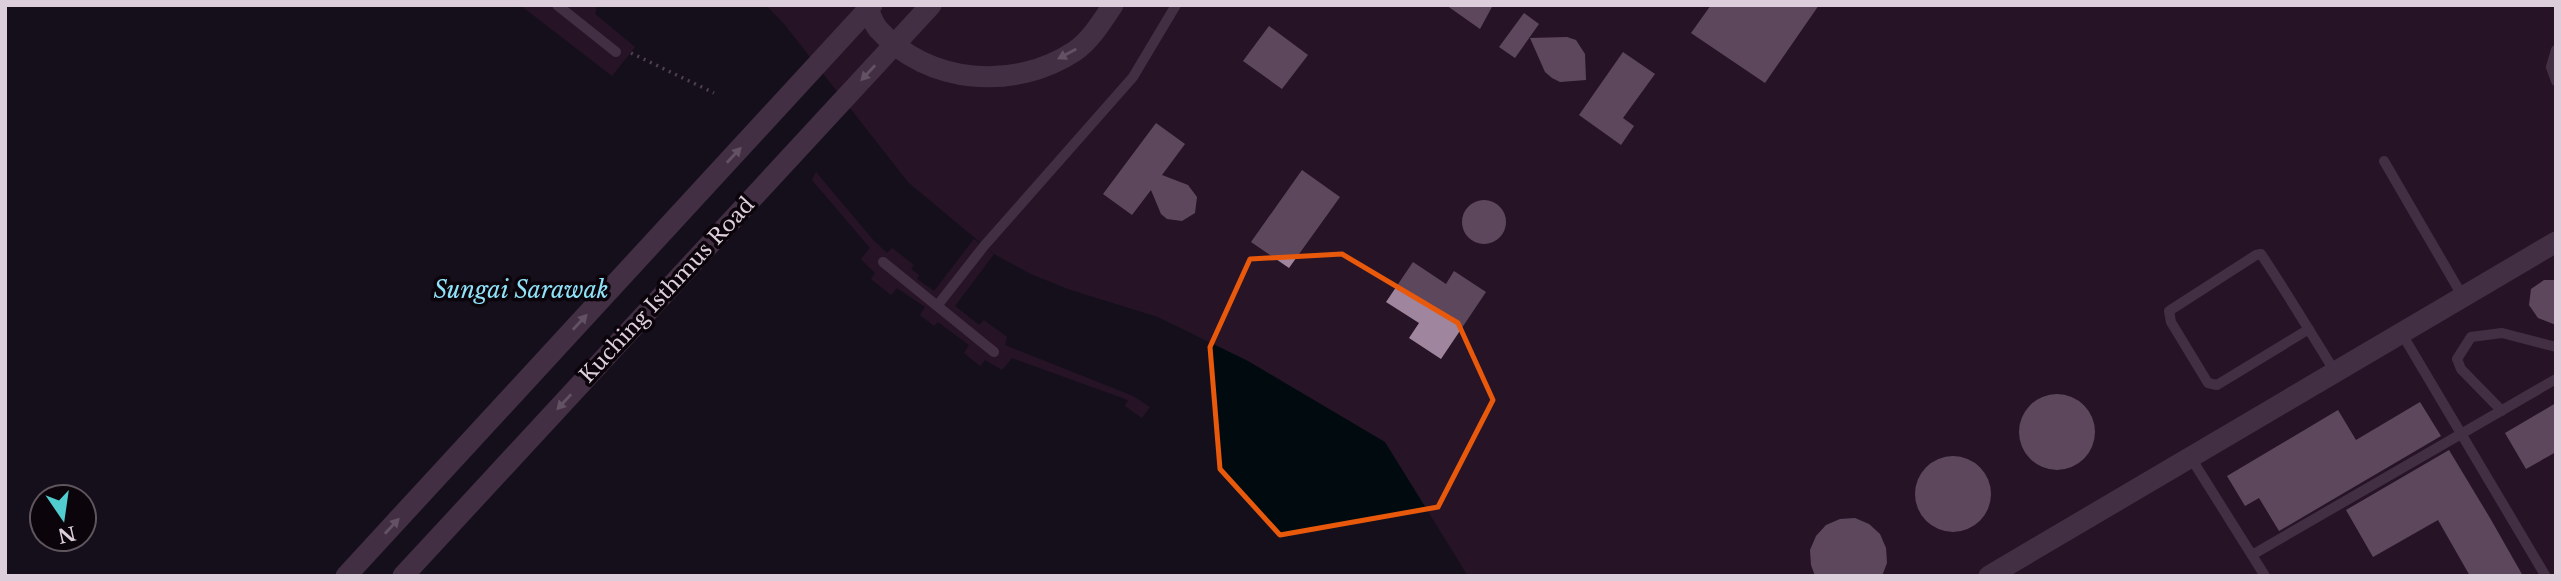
<svg xmlns="http://www.w3.org/2000/svg" width="2561" height="581" viewBox="0 0 2561 581" font-family="'Libre Baskerville',serif">
<rect width="100%" height="100%" fill="#271427"/>
<!-- water -->
<path fill="#010b0f" fill-rule="evenodd" d="M5,5H766L785,25L908,182L994,254L1031,274L1071,290L1158,317L1248,361L1385,442L1468,576H5ZM42,497H84V539H42Z"/>
<!-- pier -->
<path fill="#271427" d="M520,5H597L595,14L635,47L612,76Z
M816,172L874,241L887,253L892,248L914,265L911,269L919,275L917,279L934,291L974,239L994,254L955,306L979,325L984,320L1007,337L1005,345L1133,396L1150,407L1142,418L1125,406L1128,400L1012,358L1002,370L985,360L980,366L964,353L969,345L938,322L934,326L920,315L925,307L897,288L891,295L871,279L875,273L861,259L870,248L812,180Z"/>
<!-- building -->
<path fill="#9f869e" d="M1446,5H1493L1480,29Z
M1711,5H1819L1765,83L1691,33Z
M1524,13L1539,24L1515,58L1499,47Z
M1269,26L1308,55L1282,89L1243,61Z
M1567,37L1576,40L1585,54L1586,80L1560,82L1552,78L1545,72L1530,38Z
M1623,52L1655,74L1623,118L1634,126L1621,145L1579,115Z
M1156,123L1185,144L1162,175L1188,185L1197,197L1195,213L1182,221L1167,219L1161,214L1151,190L1132,215L1103,194Z
M1302,170L1340,197L1289,268L1251,242Z
M1462 222a22 22 0 1 1 44 0a22 22 0 1 1-44 0Z
M1413,262L1446,284L1454,271L1486,292L1441,359L1409,338L1419,323L1386,302Z
M2544,280H2556V325L2538,318L2529,305L2531,289Z
M2019 432a38 38 0 1 1 76 0a38 38 0 1 1-76 0Z
M2420,402L2441,436L2279,531L2259,498L2245,506L2227,476L2338,410L2356,440Z
M2556,403V452L2526,469L2505,433Z
M2449,450L2490,518L2523,576H2470L2438,520L2373,557L2346,510Z
M1915 494a38 38 0 1 1 76 0a38 38 0 1 1-76 0Z
M1855,518L1869,524L1880,534L1886,548L1887,563L1882,576H1815L1811,565L1810,550L1816,536L1826,525L1840,519Z"/>
<g fill="none" stroke-linecap="round" stroke-linejoin="round">
<!-- path -->
<path stroke="#837383" stroke-width="3.5" stroke-dasharray="2 5" stroke-linecap="butt" d="M631,53L714,93"/>
<!-- lane -->
<path stroke="#675167" stroke-width="10" d="M557,5L616,52
M2556,50L2551,67L2556,81
M2384,161L2463,297
M883,262L994,352
M937,306L984,246L1133,77L1176,5
M2309,329L2217,385L2208,383L2171,322L2169,311L2256,255L2261,254C2287,293 2311,333 2335,372
M2402,334L2545,575
M2502,411L2461,369L2457,359L2471,337L2502,333L2556,347
M2191,458L2265,576
M2252,555L2556,379"/>
<!-- street -->
<path stroke="#675167" stroke-width="21" d="M1989,576L2556,242"/>
<!-- secondary -->
<path stroke="#675167" stroke-width="21" d="M866,5C870,13 873,23 878,29C928,85 1015,91 1075,51C1091,40 1103,20 1113,5
M346,576L872,5
M403,576L931,5"/>
</g>
<!-- one-way arrows -->
<defs><path id="oneway-solid" d="M-6-.8H1V-3.2L6.5 0L1 3.2V.8H-6Z" transform="scale(1.75)"/></defs>
<g fill="#ad9dad">
<use href="#oneway-solid" transform="translate(1067 54) rotate(152)"/>
<use href="#oneway-solid" transform="translate(868 73) rotate(133)"/>
<use href="#oneway-solid" transform="translate(734 155) rotate(-47)"/>
<use href="#oneway-solid" transform="translate(580 322) rotate(-47)"/>
<use href="#oneway-solid" transform="translate(564 402) rotate(133)"/>
<use href="#oneway-solid" transform="translate(392 526) rotate(-47)"/>
</g>
<!-- marked area -->
<path d="M0 0H2561V581H0ZM1342,254L1458,323L1493,400L1438,507L1280,535L1220,469L1210,347L1250,259Z" fill="#271427" fill-opacity=".55" fill-rule="evenodd"/>
<path fill="none" stroke="#e8590c" stroke-width="5" stroke-linejoin="round" d="M1342,254L1458,323L1493,400L1438,507L1280,535L1220,469L1210,347L1250,259Z"/>
<g text-anchor="middle" stroke-width="7" stroke-linejoin="round" paint-order="stroke">
<!-- street labels -->
<g font-size="21" fill="#dccfdb" stroke="#0b040b">
<text transform="translate(667 290) rotate(-47)" y="7">Kuching Isthmus Road</text>
</g>
<!-- water labels -->
<g font-size="23" font-style="italic" fill="#8fe2f8" stroke="#0b040b">
<text x="521" y="298">Sungai Sarawak</text>
</g>
</g>
<!-- border -->
<rect width="2561" height="581" fill="none" stroke="#dccfdb" stroke-width="14"/>
<!-- north arrow -->
<g transform="translate(63 518) rotate(167)"><circle r="33" fill="#0b040b" stroke="#5f555e" stroke-width="2"/>
<path d="M0-5L12 26L0 18L-12 26Z" fill="#52cdcf"/>
<text y="-10" font-size="19" font-weight="bold" text-anchor="middle" fill="#dccfdb">N</text>
</g>
</svg>
